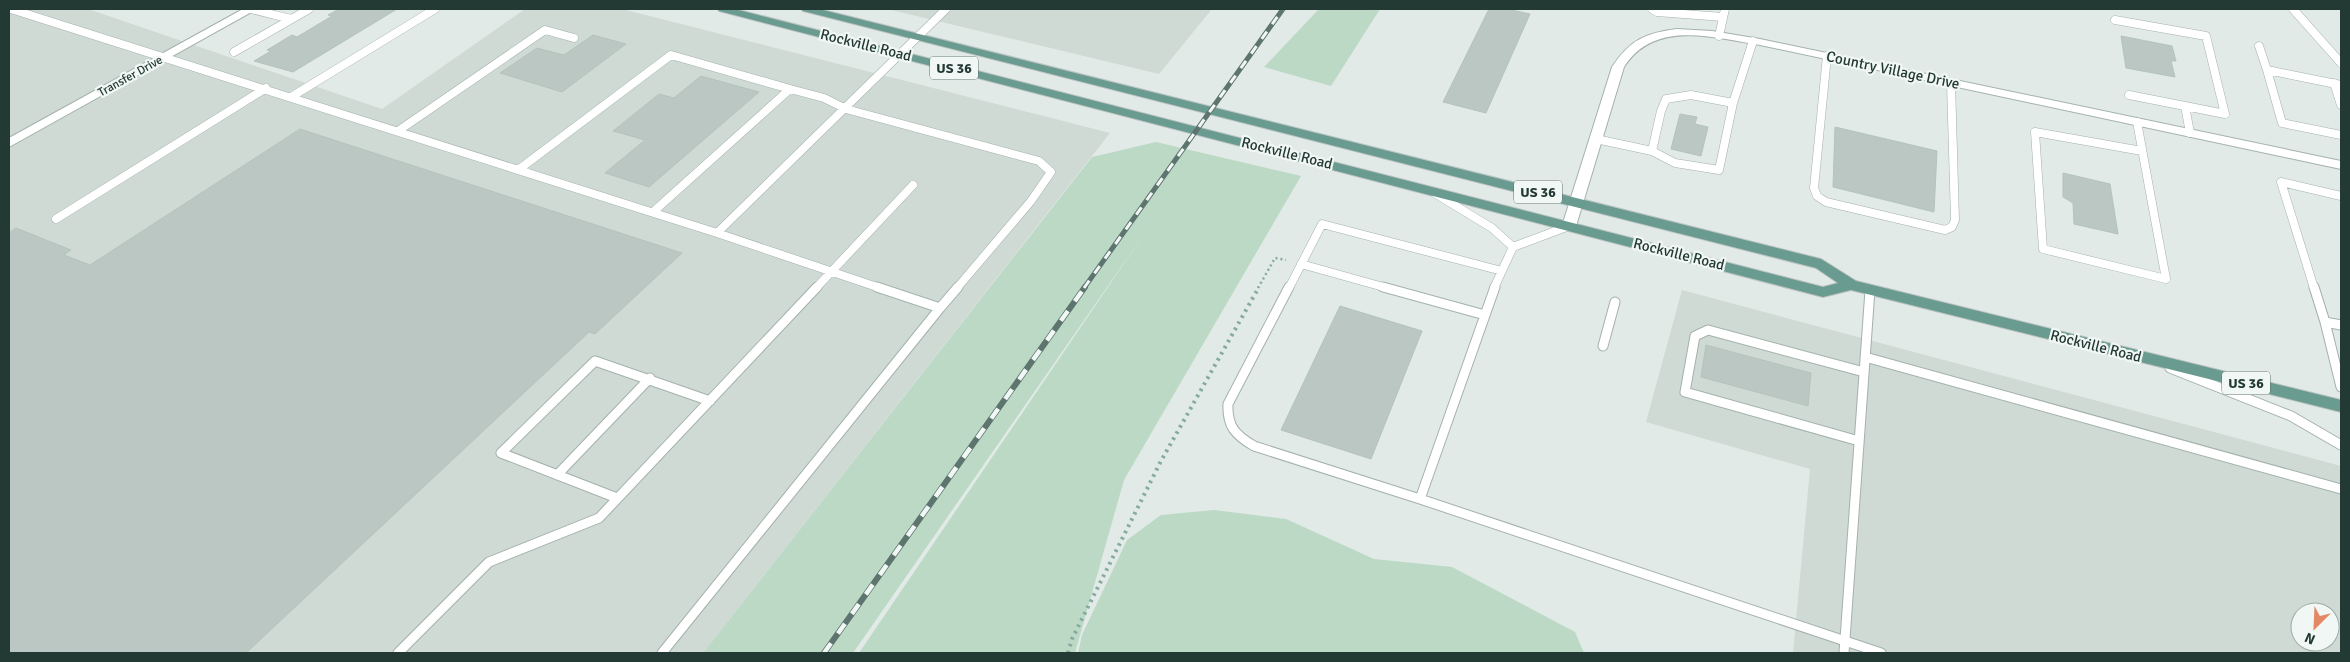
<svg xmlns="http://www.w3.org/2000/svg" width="2350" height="662" viewBox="0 0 2350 662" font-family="Signika,sans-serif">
<rect width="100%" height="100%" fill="#e1eae6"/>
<!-- built -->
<path fill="#cfdad5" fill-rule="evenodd" d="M9,9H88L382,109L525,9H622L1110,133L703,653H9Z
M887,9H1212L1159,74Z
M1682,290L2341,466V653H1793L1810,469L1646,422ZM2300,612H2330V642H2300Z"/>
<!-- green -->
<path fill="#bcd9c5" d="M1319,9H1380L1331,86L1264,67Z
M1156,142L1301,176L1124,480L1075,653H859L1146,231L853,653H703L1092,157Z
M1214,510L1286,519L1374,559L1452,567L1575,632L1584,653H1078L1082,635L1127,540L1161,515Z"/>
<!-- building -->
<path fill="#bac7c2" stroke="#b4c3bd" d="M339,9H397L293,72L254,61L271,51L267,50L292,35L297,37L332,16L328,15Z
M1489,9H1507L1530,14L1486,113L1443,102Z
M593,35L626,44L562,92L500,73L537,48L564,55Z
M2121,36L2172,46L2176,61H2171L2175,77L2126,68Z
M701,76L759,92L649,187L605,173L645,140L613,131L659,94L674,98Z
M1680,114L1697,117L1695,124L1708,127L1701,156L1671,149Z
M1835,127L1937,151L1934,212L1833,187Z
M300,129L682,253L595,334L589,332L246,653H9V233L16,228L71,250L64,255L90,265Z
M2063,173L2110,184L2118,234L2074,224L2073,203L2063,197Z
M1340,306L1422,331L1371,459L1281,430Z
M1706,345L1811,373L1808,406L1701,377Z"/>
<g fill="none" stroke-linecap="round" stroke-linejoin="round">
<!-- lane-far1 casing -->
<g stroke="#a4b1ad" stroke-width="9">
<path id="lane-far1" d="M11,9L717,233
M251,9L291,19
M1652,9L1657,12L1723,17
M2293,9L2341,63
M2115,20L2206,36L2225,114L2185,106
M1719,36L1725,9
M2259,46L2267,70
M234,52L309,9
M1827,56L1814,188L1817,196L1826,202L1945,230L1952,227L1955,220L1951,83
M2334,83L2341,105
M2341,85L2267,70L2282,123L2341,135
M1691,95L1733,103L1719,170L1675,163L1652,151L1661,111L1666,99Z
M2129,95L2185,106L2190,133
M291,97L435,9
M1733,103L1753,41
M2137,122L2166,279L2043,249L2035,132L2142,151
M398,131L545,30L574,38
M1596,139L1652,151
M518,170L671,55L790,89
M1436,194L1492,228L1513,247
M653,212L790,89L824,98L846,109L1039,161L1051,172L1031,201L957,288
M56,219L266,88
M1301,264L1387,288
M816,288L913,185
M880,288L717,233L946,9
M1289,288L1322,224L1502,271
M1494,288L1513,247L1569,226
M2314,288L2281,182L2341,196"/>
</g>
<!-- lane casing -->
<g stroke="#a4b1ad" stroke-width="11">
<path id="lane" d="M1289,287L1228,404C1227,426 1235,435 1254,446L1420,499
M1383,287L1485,315
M1495,287L1420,499L1881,653
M2314,287L2325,322
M940,308L958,287
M2341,325L2325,322L2341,387
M1603,346L1615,302
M1865,357L2341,489
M2170,368L2291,416L2341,445
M1859,441L1685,392L1695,336L1708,330L1864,372
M557,475L650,378
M617,498L501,453L595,361L710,401
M398,653L489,562L599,518L817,287
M662,653L940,308L877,287
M1844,653L1870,290"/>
</g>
<!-- street casing -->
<g stroke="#a4b1ad" stroke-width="2">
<path id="street" d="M243,9H257L9,147V138Z
M1677,29L1712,31L1760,39L2341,161V169L1760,45C1713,38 1655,19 1624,67L1576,226L1574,229H1564L1562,226L1612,67C1630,40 1645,33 1677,29Z"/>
</g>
<!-- primary casing -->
<g stroke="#bdc4c2" stroke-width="2">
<path id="primary" d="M718,9H735L1823,287L1838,283L1816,268L803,11L801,9H819L1821,259L1856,281L2341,400V412L1851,290L1823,297L719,11Z"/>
</g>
<!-- path-far1 -->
<path stroke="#85aba0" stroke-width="2.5" stroke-dasharray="2 3" stroke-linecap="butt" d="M1258,288L1275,258L1286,260"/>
<!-- path -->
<path stroke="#85aba0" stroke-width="4" stroke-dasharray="2.5 4.5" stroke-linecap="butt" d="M1068,653L1072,639L1161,461L1259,287"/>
<!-- lane-far1 -->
<use href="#lane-far1" stroke="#fff" stroke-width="8"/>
<!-- lane -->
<use href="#lane" stroke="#fff" stroke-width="9"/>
<!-- street -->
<use href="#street" fill="#fff" fill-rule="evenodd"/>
<!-- primary -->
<use href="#primary" fill="#6a9b90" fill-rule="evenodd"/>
<!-- rail-far1 casing -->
<g stroke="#5e756f" stroke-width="5">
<path id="rail-far1" d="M1084,288L1283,9"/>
</g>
<!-- rail casing -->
<g stroke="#5e756f" stroke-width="6">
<path id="rail" d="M824,653L1085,287"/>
</g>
<!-- rail-far1 -->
<use href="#rail-far1" stroke="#f1f7f4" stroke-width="3" stroke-dasharray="9" stroke-linecap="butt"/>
<!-- rail -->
<use href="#rail" stroke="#f1f7f4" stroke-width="4.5" stroke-dasharray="12" stroke-linecap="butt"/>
</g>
<g text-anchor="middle" stroke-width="4.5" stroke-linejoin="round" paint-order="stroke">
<!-- far-street labels -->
<g font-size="12" fill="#233934" stroke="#f1f7f4">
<text transform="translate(130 76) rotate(-29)" y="4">Transfer Drive</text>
</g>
<!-- shield labels -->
<g fill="#f1f7f4" stroke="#61726e" stroke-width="1">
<rect x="930" y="56.5" width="48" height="23" rx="4"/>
<rect x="1514" y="180.5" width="48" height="23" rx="4"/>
<rect x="2222" y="371.5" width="48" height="23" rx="4"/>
</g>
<g font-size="14" font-weight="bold" fill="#233934">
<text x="954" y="73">US 36</text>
<text x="1538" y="197">US 36</text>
<text x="2246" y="388">US 36</text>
</g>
<!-- street labels -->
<g font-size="15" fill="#233934" stroke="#f1f7f4">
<text transform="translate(866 45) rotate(14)" y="5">Rockville Road</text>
<text transform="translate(1893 70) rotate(12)" y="5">Country Village Drive</text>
<text transform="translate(1287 153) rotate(14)" y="5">Rockville Road</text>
<text transform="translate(1679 254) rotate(14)" y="5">Rockville Road</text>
<text transform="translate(2096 346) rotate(14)" y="5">Rockville Road</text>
</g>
</g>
<!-- border -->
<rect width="2350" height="662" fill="none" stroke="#233934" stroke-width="20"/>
<!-- north arrow -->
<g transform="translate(2315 627) rotate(204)"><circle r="24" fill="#f1f7f4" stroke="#9faba7"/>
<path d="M0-4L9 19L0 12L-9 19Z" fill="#e48965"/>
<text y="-8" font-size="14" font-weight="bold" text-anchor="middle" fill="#233934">N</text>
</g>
</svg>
